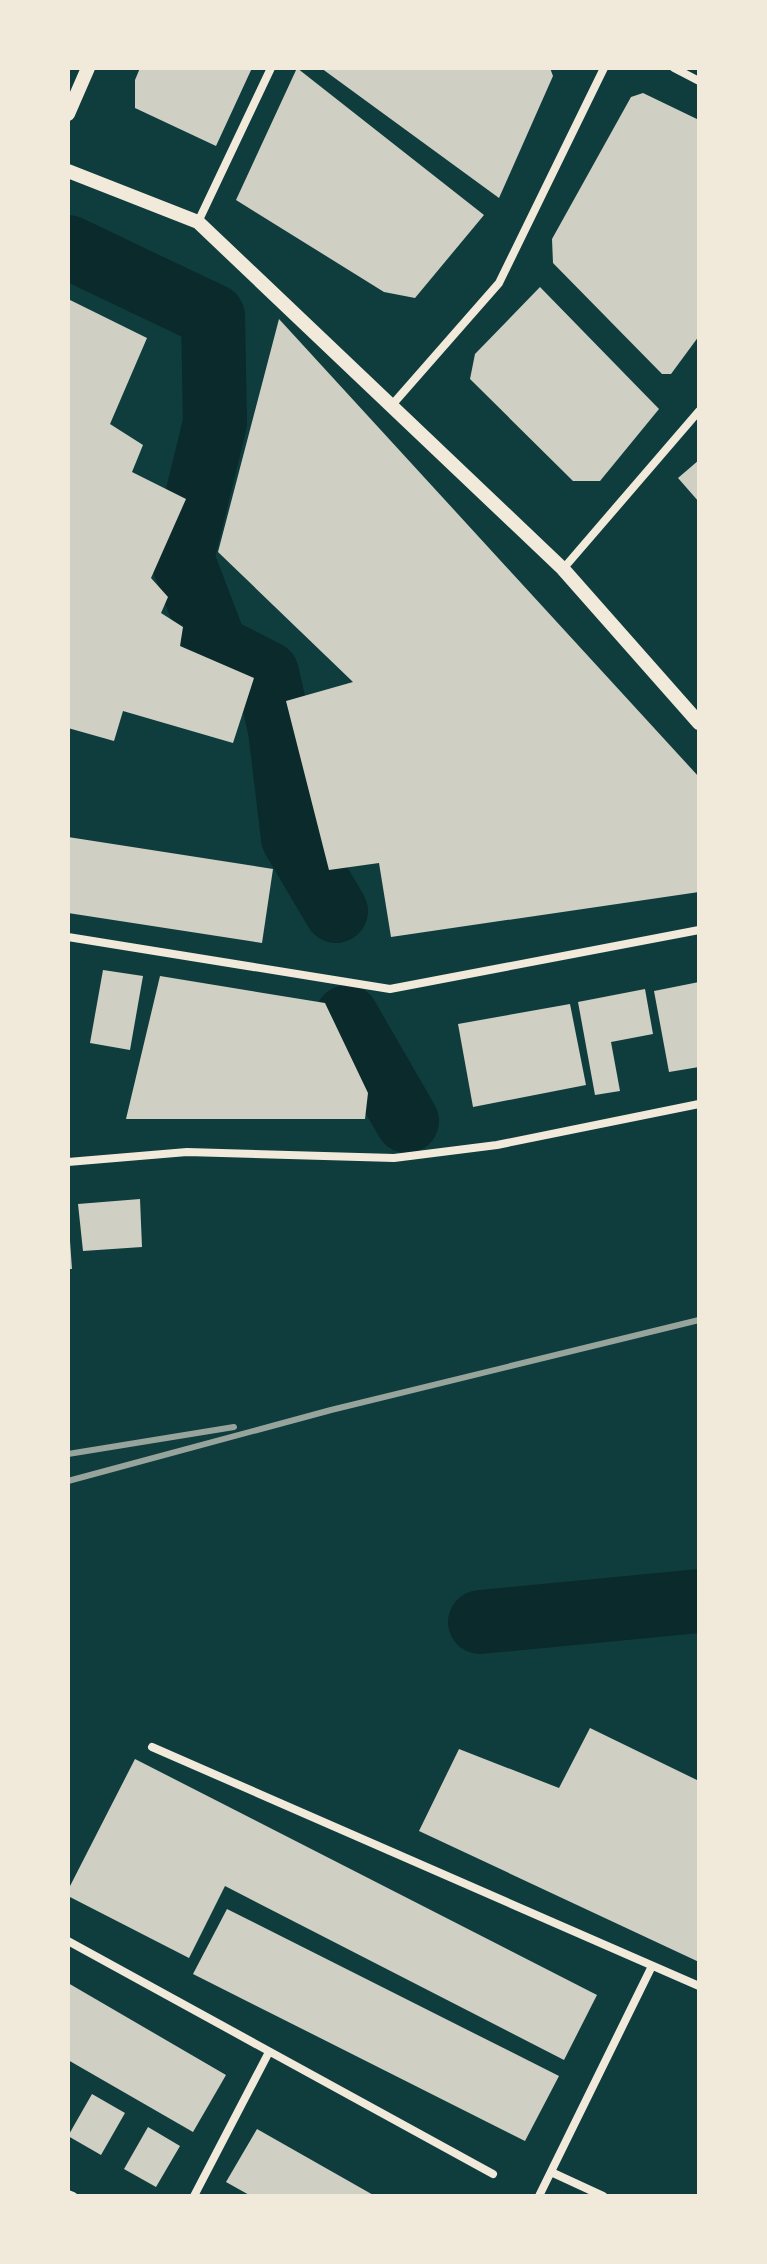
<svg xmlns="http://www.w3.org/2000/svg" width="767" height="2264" viewBox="0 0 767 2264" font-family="Montserrat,sans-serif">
<rect width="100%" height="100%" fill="#0f3d3e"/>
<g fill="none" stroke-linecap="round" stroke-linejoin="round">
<!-- river -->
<path stroke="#0a2a2b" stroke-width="64" d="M68,247L213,316L215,423L182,558L216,647L267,673L280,730L293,838L336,911
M347,1017L407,1121
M480,1622L699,1601"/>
</g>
<!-- building -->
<path fill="#cfcfc3" d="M140,68H252L216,146L135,108V80Z
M297,68L484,215L415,298L384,292L236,200Z
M321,68H550L553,76L499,198Z
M643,93L699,120V336L671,374H662L553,263L552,239L631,97Z
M540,287L659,409L600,481H573L470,379L475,354Z
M68,299L147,338L110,424L143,445L132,472L186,499L151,578L168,597L161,613L183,627L180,646L254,678L233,743L123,711L114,741L68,728Z
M279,319L699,777V892L391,937L379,863L329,870L286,701L353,682L218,552Z
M699,460V502L678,478Z
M68,837L273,869L262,943L68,913Z
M103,970L143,976L130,1050L90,1043Z
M160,976L325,1003L368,1093L365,1119H126Z
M699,982V1067L669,1072L654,991Z
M645,989L653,1034L611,1042L620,1091L595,1095L578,1002Z
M570,1004L586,1085L473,1107L458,1024Z
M140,1199L142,1247L83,1251L78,1204Z
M68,1241H70L72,1269H68Z
M590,1728L699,1781V1962L419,1831L459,1749L559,1788Z
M135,1759L597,1995L564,2060L225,1886L189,1958L68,1896V1890Z
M227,1909L559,2076L525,2141L193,1974Z
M68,1983L226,2075L193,2132L68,2060Z
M92,2094L125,2113L101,2155L68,2136Z
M148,2127L180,2146L156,2187L124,2169Z
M257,2129L375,2196H251L226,2182Z"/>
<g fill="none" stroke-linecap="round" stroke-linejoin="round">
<!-- minor -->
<path stroke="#f1e9da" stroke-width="8" d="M674,68L699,81
M198,222L271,68
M392,405L499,283L604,68
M563,569L699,411
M68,937L390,989L699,930
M68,1162L187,1152L394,1158L497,1145L699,1104
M152,1747L699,1986
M68,1941L493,2174
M551,2172L603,2196
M68,2194L73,2196
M194,2196L269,2052
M539,2196L652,1966"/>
<!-- tertiary -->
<path stroke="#f1e9da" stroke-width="14" d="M68,114L88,68
M68,171L198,222L563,569L699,723"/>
<!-- rail -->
<path stroke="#97a49c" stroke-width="6" d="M68,1454L234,1427
M68,1481L331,1410L699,1320"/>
</g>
<!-- border -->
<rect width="767" height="2264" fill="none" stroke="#f1e9da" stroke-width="140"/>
</svg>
